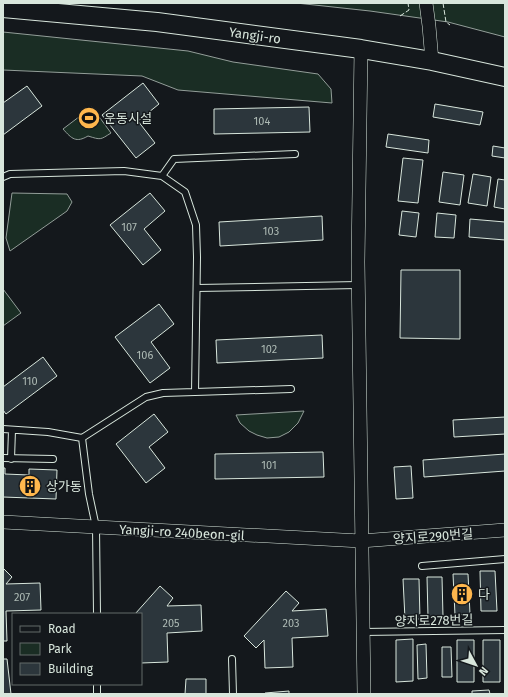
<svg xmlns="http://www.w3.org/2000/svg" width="508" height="697" viewBox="0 0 508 697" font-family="'Fira Sans','Noto Sans KR',sans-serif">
<rect width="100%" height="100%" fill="#14181c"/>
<!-- green -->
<path fill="#1a2d24" stroke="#939e99" d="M296,3H505V37L448,22L370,11Z
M3,32L188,51L233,62L318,74L331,89L332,103L178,90L142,76L3,70Z
M92,107L111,133C100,140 101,140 88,136C76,143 72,139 63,129Z
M12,193L67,194L72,202L67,211L10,251L6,238Z
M3,289L21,313L3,326Z
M304,411L298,423L289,432L279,437L267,438L257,435L249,431L240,423L236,415Z"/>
<!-- building -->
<path fill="#2c363c" stroke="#d8e6dc" d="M143,83L159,104L138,121L155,143L136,158L102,115Z
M27,86L42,106L3,135V103Z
M435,104L483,112L480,125L433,117Z
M309,107L310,132L214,134V109Z
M388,134L429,140L428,153L386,147Z
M493,146L505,148V158L492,156Z
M403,158L423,160L418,203L398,201Z
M443,172L464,175L460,205L439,202Z
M473,174L491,177L487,206L468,203Z
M498,179L505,180V209L494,207Z
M150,193L165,211L144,229L161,250L143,265L110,225Z
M402,211L419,213L416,237L399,235Z
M437,213L456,215L454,238L435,237Z
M322,216L323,240L220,246L219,222Z
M470,219L505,222V240L469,237Z
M401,270H460V339L400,338Z
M159,304L174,324L151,342L170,368L150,383L115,337Z
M322,335L323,358L217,363L216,340Z
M43,357L57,376L6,414L3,410V387Z
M154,414L168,432L149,447L165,468L146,483L116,444Z
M505,417V434L454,437L453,420Z
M323,452L324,477L215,479V454Z
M505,454V471L424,477L423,460Z
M411,466L413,498L396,499L394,467Z
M3,468H5V474L29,475V469L57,470L56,499L3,497Z
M3,568L12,577L6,584L40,583L41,610L6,611L7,641H3Z
M480,571H495L497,611H481Z
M453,574H468L470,614L455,615Z
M427,577H442L443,617H428Z
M403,579H419L420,619H405Z
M160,586L173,598L167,606L201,605L202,631L167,633L168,662L141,663V614H135Z
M286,591L299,603L292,611L326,609L328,636L292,638L293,667L265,668L264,640L256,648L244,636Z
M413,639V681L396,682V640Z
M457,640H474V682H457Z
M483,640H500V682H483Z
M426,644L427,678L418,679L417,645Z
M442,647H451L452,677H442Z
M3,659H7L11,694H3Z
M186,679H206V694H185Z
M489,690L490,694H472V691Z
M289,691V694H265V693Z"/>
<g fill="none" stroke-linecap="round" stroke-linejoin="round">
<!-- lane casing -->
<g stroke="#d8e6dc" stroke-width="8">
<path id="lane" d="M162,176L174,159L295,154
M3,177L10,174L124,171L162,176L185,192L196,225L197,257L195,392L163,393L146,397L82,438L48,432L3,429
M197,288L358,285
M195,392L291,389
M82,438L89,494L96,527L97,614
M3,458L53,459
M11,459L12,430
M422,566L505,559
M363,632L505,630
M232,659L233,694
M97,684V694"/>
</g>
<!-- street casing -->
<g stroke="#d8e6dc" stroke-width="14">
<path id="street" d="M426,3L429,26L432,61
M361,49L358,262L364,694
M3,522L361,541L505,530"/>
</g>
<!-- secondary casing -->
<g stroke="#d8e6dc" stroke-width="20">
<path id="secondary" d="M3,8L157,22L361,49L432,61L505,77"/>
</g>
<!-- lane -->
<use href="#lane" stroke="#14181c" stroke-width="6"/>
<!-- street -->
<use href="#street" stroke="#14181c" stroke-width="13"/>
<!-- secondary -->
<use href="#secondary" stroke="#14181c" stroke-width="18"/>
<!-- fence -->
<path stroke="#d8e6dc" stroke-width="1" stroke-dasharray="5 2" stroke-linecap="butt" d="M443,3L446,22L450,25
M400,16L409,10L408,3"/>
</g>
<!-- icons -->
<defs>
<g id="stadium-disc" transform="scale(1.15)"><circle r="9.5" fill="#ffb74d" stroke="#14181c"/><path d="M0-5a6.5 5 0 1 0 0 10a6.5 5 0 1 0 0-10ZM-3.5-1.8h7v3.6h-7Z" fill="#111"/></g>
<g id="building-disc" transform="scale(1.15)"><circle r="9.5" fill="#ffb74d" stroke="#14181c"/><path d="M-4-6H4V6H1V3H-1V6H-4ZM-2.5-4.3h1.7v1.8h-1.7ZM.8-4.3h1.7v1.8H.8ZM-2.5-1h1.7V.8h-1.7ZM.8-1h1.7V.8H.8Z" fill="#111"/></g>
</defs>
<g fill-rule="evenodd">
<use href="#stadium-disc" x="89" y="118"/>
<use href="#building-disc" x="30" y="486"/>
<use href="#building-disc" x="462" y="594"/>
</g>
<g text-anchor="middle" stroke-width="3" stroke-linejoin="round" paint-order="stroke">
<!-- number labels -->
<g font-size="11" fill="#adbab4">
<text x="262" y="125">104</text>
<text x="129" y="231">107</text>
<text x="271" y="235">103</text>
<text x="269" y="353">102</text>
<text x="145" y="359">106</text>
<text x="30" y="385">110</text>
<text x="269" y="469">101</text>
<text x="22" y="601">207</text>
<text x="171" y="627">205</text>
<text x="291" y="627">203</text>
</g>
<!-- street labels -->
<g font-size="13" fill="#d8e6dc" stroke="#14181c">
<text transform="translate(255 35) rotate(8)" y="5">Yangji-ro</text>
<text transform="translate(182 532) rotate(3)" y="5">Yangji-ro 240beon-gil</text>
<text transform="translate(433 536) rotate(-4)" y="5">양지로290번길</text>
<text transform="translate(434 620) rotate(-1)" y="5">양지로278번길</text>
</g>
<!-- poi labels -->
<g font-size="13" fill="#d8e6dc" stroke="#14181c" text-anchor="start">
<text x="104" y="123">운동시설</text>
<text x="46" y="491">상가동</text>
<text x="478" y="599">다</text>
</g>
</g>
<!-- border -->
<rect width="508" height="697" fill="none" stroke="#d8e6dc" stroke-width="8"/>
<!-- legend -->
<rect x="12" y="613" width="130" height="72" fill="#14181c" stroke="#626a69"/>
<rect x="20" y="626" width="20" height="6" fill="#14181c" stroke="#626a69"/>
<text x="48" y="633" font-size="12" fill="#d8e6dc">Road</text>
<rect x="20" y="643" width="20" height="12" fill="#1a2d24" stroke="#626a69"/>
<text x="48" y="653" font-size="12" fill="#d8e6dc">Park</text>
<rect x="20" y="663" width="20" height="12" fill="#2c363c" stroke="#626a69"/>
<text x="48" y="673" font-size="12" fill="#d8e6dc">Building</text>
<!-- north arrow -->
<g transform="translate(476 665) rotate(130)" stroke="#14181c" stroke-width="3" paint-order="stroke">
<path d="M0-3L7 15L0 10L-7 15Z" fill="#d8e6dc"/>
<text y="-6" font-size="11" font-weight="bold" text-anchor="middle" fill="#d8e6dc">N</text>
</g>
</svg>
